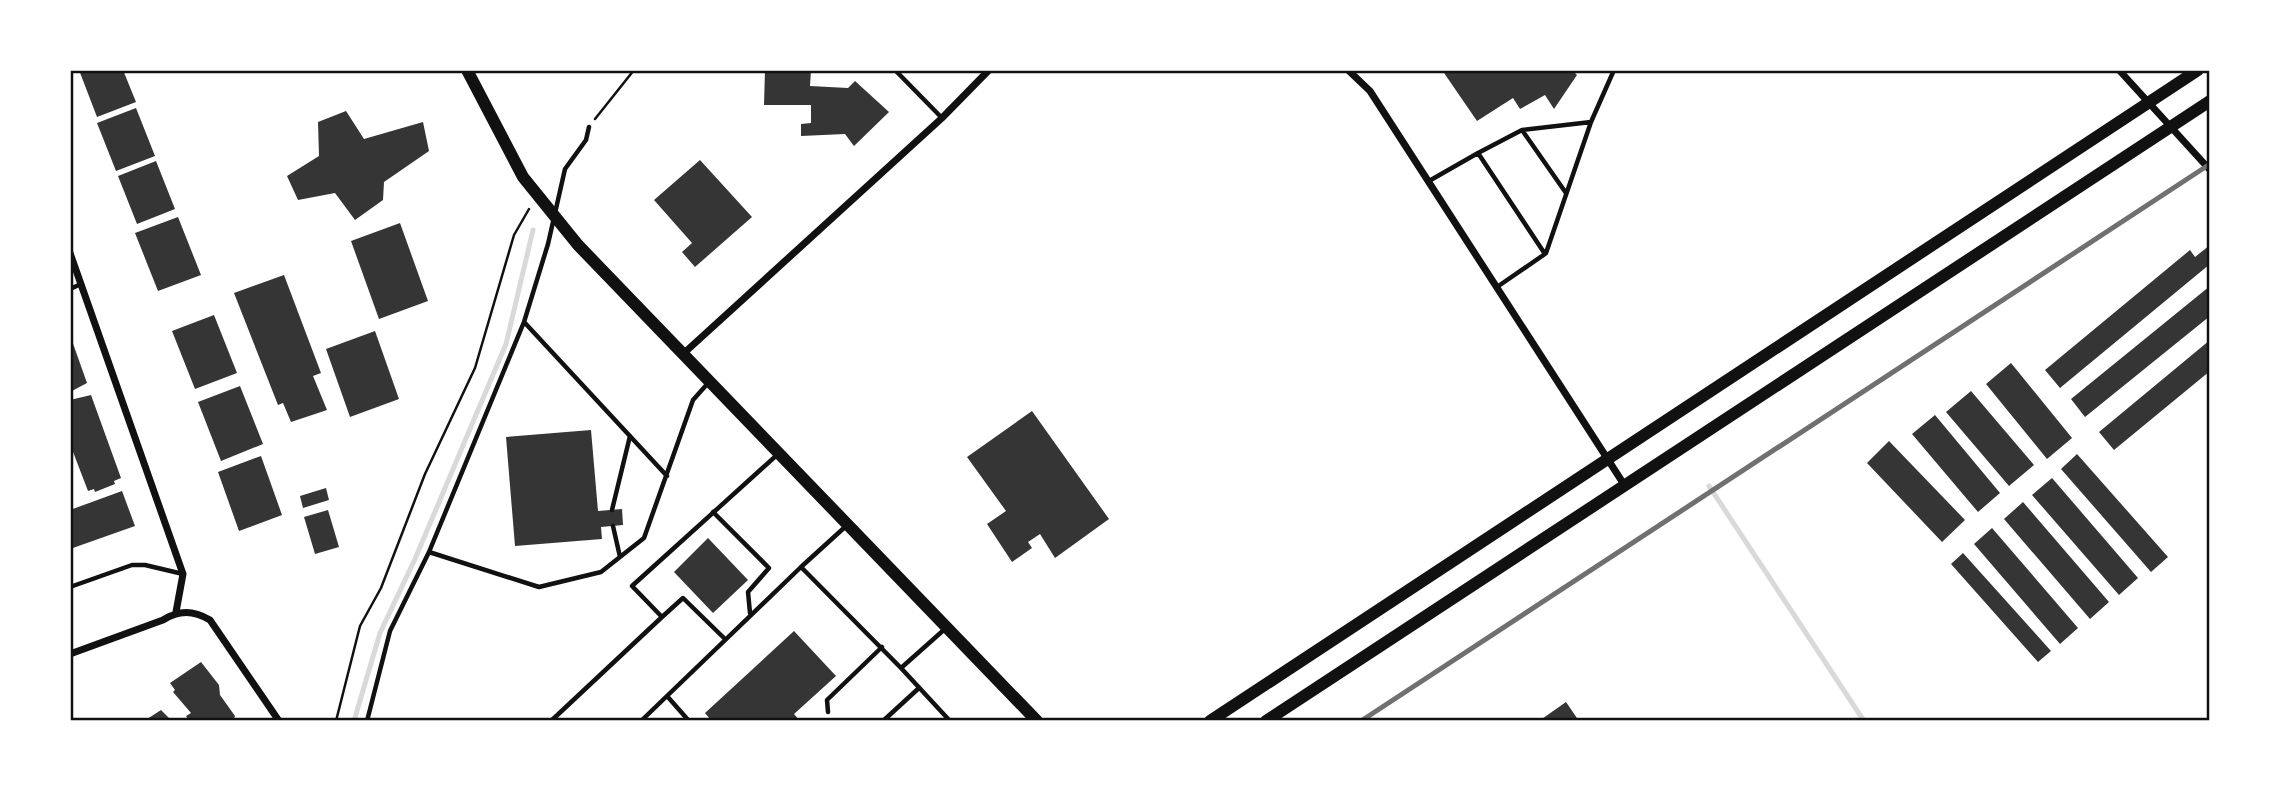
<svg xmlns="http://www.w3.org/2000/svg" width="2280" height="791" viewBox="0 0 2280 791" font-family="'Alegreya Sans',sans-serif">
<rect width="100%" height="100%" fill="#fff"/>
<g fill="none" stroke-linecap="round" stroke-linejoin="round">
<!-- stream -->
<path stroke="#d9d9d9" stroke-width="5" d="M1709,486L1864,721
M354,721L380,633L415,559L506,344L533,230"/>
</g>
<!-- building -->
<path fill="#353535" d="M79,70H123L136,102L97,117Z
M765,70H811L810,86L848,88L855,81L889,112L854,146L845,134L801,136V124L811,123V105H764Z
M1442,70H1572L1577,75L1554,109L1545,95L1520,109L1513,98L1477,121Z
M136,108L155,156L116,171L97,123Z
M346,111L364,139L423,122L429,151L384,182L383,200L355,220L335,193L298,200L287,176L319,156L318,122Z
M700,160L752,217L695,267L682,252L692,243L654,200Z
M156,161L175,209L137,224L118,176Z
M178,217L201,275L158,291L135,233Z
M400,223L428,301L379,319L351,241Z
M2210,245V264L2060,388L2045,370L2190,250L2195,257Z
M284,275L321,373L313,376L327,410L291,422L283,403L278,405L234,293Z
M2210,286V316L2085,417L2071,399Z
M214,315L237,373L195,389L172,331Z
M375,331L399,399L350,417L326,349Z
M70,335L87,383L70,392Z
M2210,340V371L2114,450L2099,432Z
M2011,363L2072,438L2047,459L1986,384Z
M240,386L263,444L221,461L198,402Z
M1971,391L2034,465L2009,486L1946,412Z
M91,395L121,478L114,481L115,484L95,492L94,489L88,491L70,444V400Z
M1032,411L1109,519L1055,558L1040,534L1028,542L1032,548L1012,562L987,524L1006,511L967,457Z
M1935,415L2000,493L1978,512L1912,434Z
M591,430L598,511L622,509L623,525L601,527L602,539L515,546L506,437Z
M1889,441L1965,520L1942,542L1867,463Z
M2077,454L2168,557L2151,572L2061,469Z
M261,456L282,515L239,531L218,472Z
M2052,478L2138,578L2119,595L2032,495Z
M326,488L329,500L303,508L300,496Z
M122,491L135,526L70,549V510Z
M2023,502L2109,602L2090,619L2004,519Z
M328,510L339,547L315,554L304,517Z
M1992,528L2078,628L2060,644L1974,544Z
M708,538L748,580L713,613L674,572Z
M1963,553L2051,651L2038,662L1951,564Z
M794,631L836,676L794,714L800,721H708L710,719L705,713Z
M201,662L219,685L220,695L235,716L233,721H189L186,716L191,713L173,692L175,690L170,683Z
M1566,702L1579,721H1539Z
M161,710L172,721H144Z"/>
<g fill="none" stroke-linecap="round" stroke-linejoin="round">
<!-- path -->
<path stroke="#111" stroke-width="2.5" d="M595,119L634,70
M336,721L360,626L381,588L425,474L475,368L514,235L529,209"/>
<!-- service -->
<path stroke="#111" stroke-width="4.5" d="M895,70L942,118
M1522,130L1566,193
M1478,153L1522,130L1591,122L1614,70
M1429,181L1478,153L1545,254L1497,287
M1546,253L1591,122
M70,289L81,284
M525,323L667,476
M612,510L630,436
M713,512L769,568L748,592L750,613
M613,526L620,557
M845,527L801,567L901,668
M429,552L539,587L601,572L644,538L693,400L709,382
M70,587L132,565H145L183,574
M662,617L683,598L725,639
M946,628L901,668L950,721
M667,696L689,721
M828,712L827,700L882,647
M367,721L390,631L429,552L524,322L548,244L565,169L586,140L589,127
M551,721L662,617L632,586L778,454
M641,721L801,567
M883,721L919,688"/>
<!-- minor -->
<path stroke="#111" stroke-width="7" d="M1348,70L1370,91L1625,486
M2119,70L2210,170
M70,253L183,574L176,612
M683,354L942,118L989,70
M70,654L163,620C179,610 193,610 210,620L279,721"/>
<!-- secondary -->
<path stroke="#111" stroke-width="12" d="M467,70L523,177L578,245L1037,721
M1210,721L2198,70
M1266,721L2210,101"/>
<!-- rail -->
<path stroke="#707070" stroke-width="5" d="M1361,721L2210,164"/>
</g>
<!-- border -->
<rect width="2280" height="791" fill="none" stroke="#ffffff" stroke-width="144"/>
<rect x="72" y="72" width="2136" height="647" fill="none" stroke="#111" stroke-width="2.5"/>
</svg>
